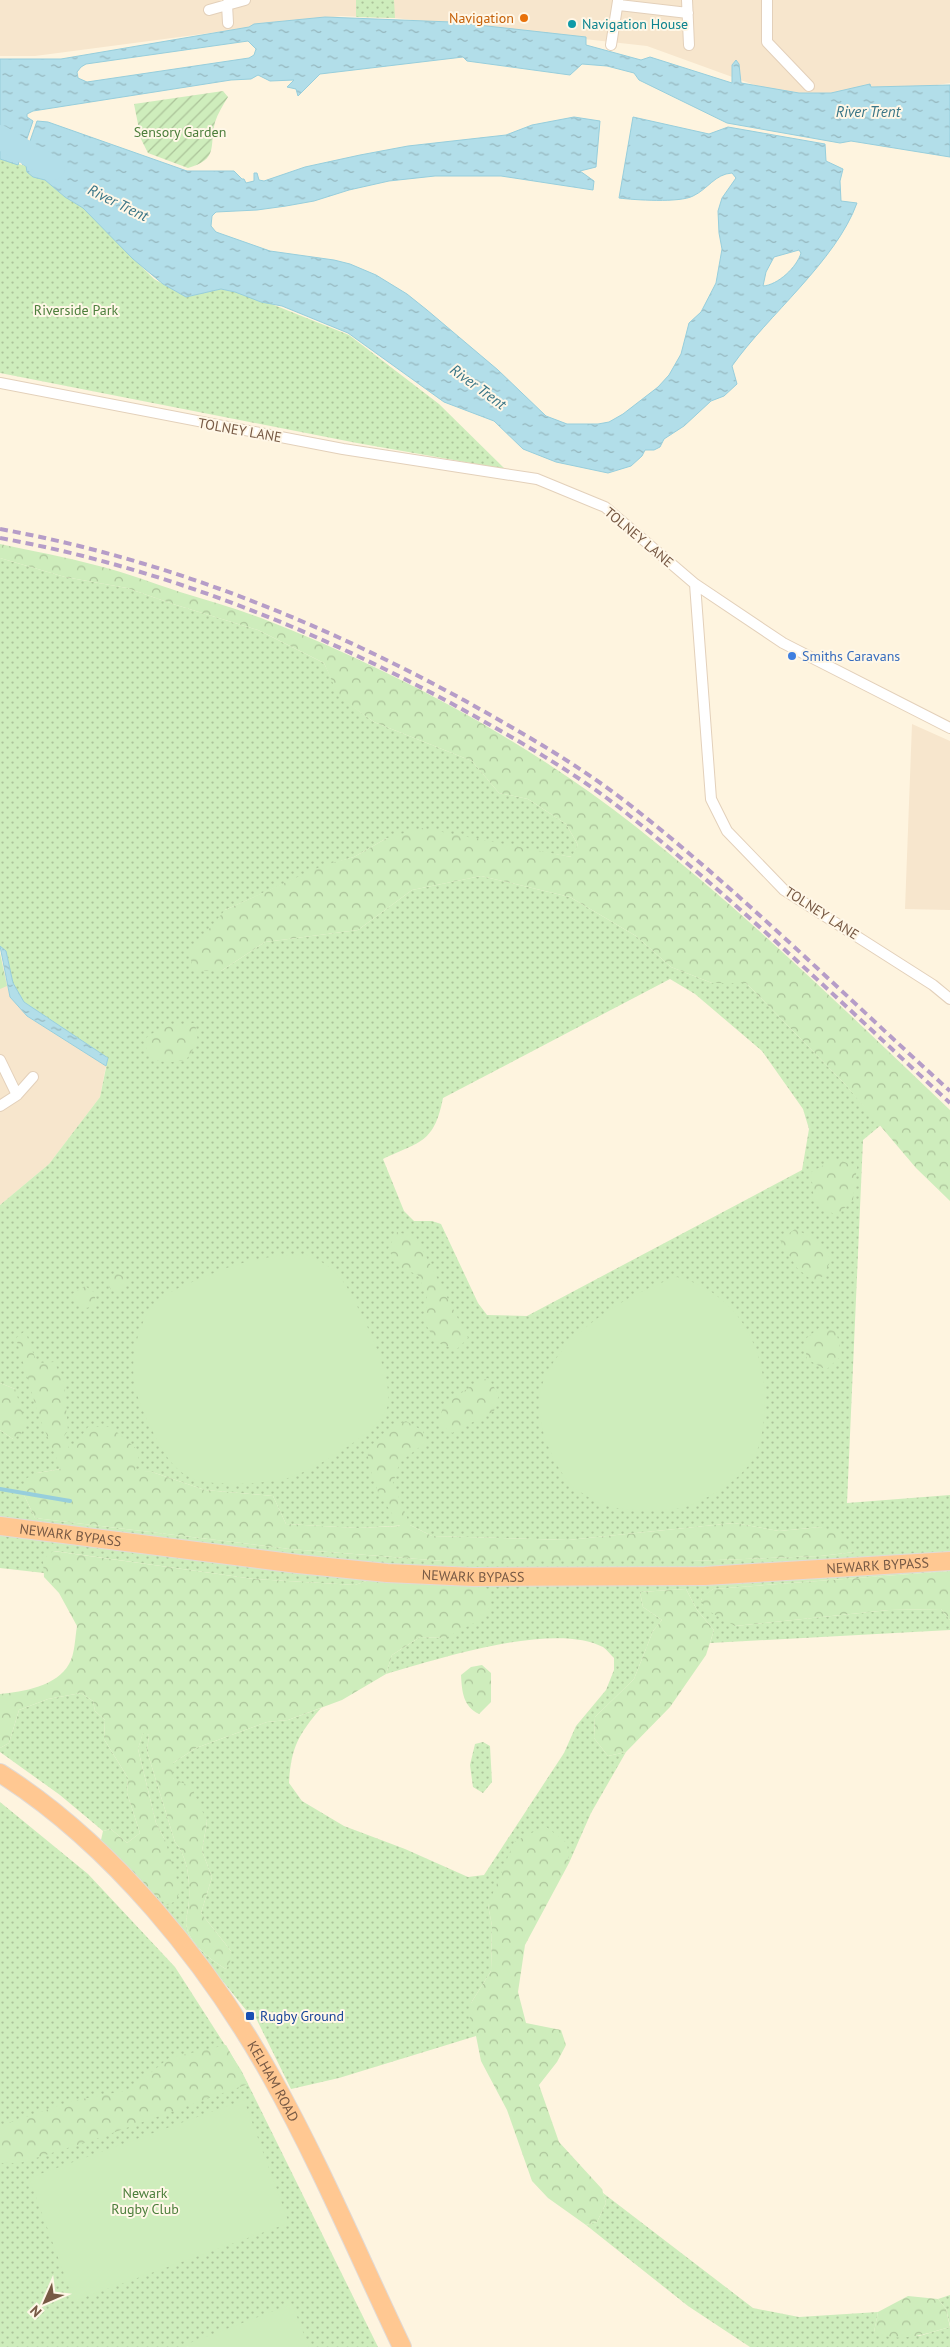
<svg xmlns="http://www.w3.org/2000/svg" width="950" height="2347" viewBox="0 0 950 2347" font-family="'PT Sans',sans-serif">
<defs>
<pattern id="grass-dots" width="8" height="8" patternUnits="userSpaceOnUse" patternTransform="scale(1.25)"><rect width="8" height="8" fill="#ceedbc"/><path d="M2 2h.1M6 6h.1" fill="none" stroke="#acc39a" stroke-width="1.8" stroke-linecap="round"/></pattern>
<pattern id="forest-crowns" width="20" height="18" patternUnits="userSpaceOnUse" patternTransform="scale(1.25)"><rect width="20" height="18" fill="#ceedbc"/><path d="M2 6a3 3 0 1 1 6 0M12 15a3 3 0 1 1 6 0" fill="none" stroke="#acc39a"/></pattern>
<pattern id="garden-furrows" width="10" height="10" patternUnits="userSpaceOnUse" patternTransform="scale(1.25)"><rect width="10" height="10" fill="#ceedbc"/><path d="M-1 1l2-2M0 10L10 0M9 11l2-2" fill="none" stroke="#acc39a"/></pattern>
<pattern id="water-ripples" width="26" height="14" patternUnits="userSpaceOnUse" patternTransform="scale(1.25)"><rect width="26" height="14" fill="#b2dee9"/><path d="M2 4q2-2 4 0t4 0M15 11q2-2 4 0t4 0" fill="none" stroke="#96b7be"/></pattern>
</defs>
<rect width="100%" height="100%" fill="#fef4df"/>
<!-- residential -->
<path fill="#f7e6cd" d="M0,0H950V83L807,104L647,46L395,18L341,16L35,56H0Z
M912,724L950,741V910L905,909Z
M0,953L10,997L27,1016L106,1066L100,1097L49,1164L0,1205Z"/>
<!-- grass -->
<path fill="url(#grass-dots)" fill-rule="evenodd" d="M356,0H394L395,18L356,17Z
M0,159L26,166L33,177L45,180L65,197L83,208L154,279L186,297L221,289L235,292L269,303L349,335L439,404L505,469L357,443L0,373Z
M0,558L65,577L127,588L173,604L258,630L324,663L340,697L374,722L472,761L499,793L528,799L566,824L578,845L572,857L511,847L387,838L354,857L324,866L225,910L221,971L265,942L358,930L412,890L481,876L570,897L636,936L671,967L712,983H746L844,1083L881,1125L863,1140L847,1503L950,1495V1571L713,1589L701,1599L735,1626L889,1610L941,1609L950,1620V1630L710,1643L714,1630L697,1610L686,1589L640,1592L643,1607L662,1620L653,1631L634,1679L595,1717L594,1738L608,1756L626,1752L591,1813L569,1863L566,1843L488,1905L492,1926L491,1971L471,2003L476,2036L339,2078L291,2089L254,2014L246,2010L149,1890L167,1904L165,1840L156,1823L138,1749L143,1732L149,1735L147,1751L175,1842C188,1858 190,1880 189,1900C189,1908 186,1916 186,1923C187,1942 211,1960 226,1969L231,1951L201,1913L212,1877L202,1851L207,1821L173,1778V1763L196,1748L267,1722L288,1720L321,1708C298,1735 291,1748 289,1783L302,1801L344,1826L405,1849L468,1877L484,1875L564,1753L576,1726L606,1690L614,1670V1658C611,1655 607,1650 603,1647C554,1621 438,1659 386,1674L392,1655L420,1637L446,1638L372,1579L355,1585L254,1579L54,1551L44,1560V1573L0,1568V1430L13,1439L15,1389L0,1383V1205L49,1164L100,1097L108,1058L24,1002L13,983L6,951L0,946ZM670,979L695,994L762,1051L803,1109L809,1129L802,1170L527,1316L487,1315L478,1303L441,1224L432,1221H414L404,1211L383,1159C421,1141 434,1143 443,1098ZM61,1469L152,1472L205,1490L273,1496L286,1524L358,1528L410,1525L432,1536L568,1540L734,1523L779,1531L821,1527L855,1552L820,1556L691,1561H444L290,1549L35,1518L24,1495L37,1473Z
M81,1693L93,1701L95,1711L105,1720L104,1739L128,1778L127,1793L140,1833L127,1843L111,1829L103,1831L60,1795L0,1752V1748L9,1743L19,1710L48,1699Z
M483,1742L490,1746L492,1782L483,1793L473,1787L470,1765L475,1744Z
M0,1802L88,1874L175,1967L241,2070L378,2347H0Z
M603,2193L753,2308L799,2317L878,2312L874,2332L919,2336L950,2327V2347H750L688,2306L586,2225L597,2222L606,2203Z
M950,2295V2325L946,2309L938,2299Z"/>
<!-- forest -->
<path fill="url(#forest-crowns)" d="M0,544C33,551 66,557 99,566C127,573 153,583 180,592C207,600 234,608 261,618C390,668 526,740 635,826C746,913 848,1013 950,1110V1201L916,1168L844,1083L746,983H712L671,967L636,936L570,897L481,876L412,890L358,930L265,942L221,971H194L189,953L225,910L324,865L354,857L387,838L422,828L571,857L578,845L566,824L528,799L499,793L472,761L374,722L339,697L324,663L258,630L173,604L127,588L65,577L0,558Z
M0,953L7,986L0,989Z
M195,1023L198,1042L186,1060C162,1064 152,1065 143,1040L163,1026Z
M835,1159L857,1166L853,1200L836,1216L814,1200L811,1172Z
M795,1229L819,1241L831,1260L823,1276L814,1282L797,1268L780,1240Z
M397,1232L416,1237L468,1338L456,1350L436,1342L425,1323L427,1296L418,1275L399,1267L388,1249Z
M108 1283a9 9 0 1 1 18 0a9 9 0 1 1-18 0Z
M85,1286L95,1293V1304L87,1308L78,1305L72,1294Z
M819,1328L836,1331L842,1355L826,1370L807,1359L804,1340Z
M25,1331L37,1363L54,1362L64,1382L68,1431L64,1436L70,1451L88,1427H111L140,1452L135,1470L152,1472L205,1490L273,1496L286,1524L358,1528L400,1526L378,1492L370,1468L367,1450L387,1430L406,1421L423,1431L425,1443L400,1462L393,1483L410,1525L432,1536L568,1540L734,1523L779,1531L821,1527L843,1534L855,1552L820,1556L691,1561H444L290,1549L35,1518L24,1495L25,1479L37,1473L61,1469L38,1414L16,1338Z
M488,1378L499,1395L494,1411L452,1433L439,1423L443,1406L474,1384Z
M0,1383L15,1389L26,1424L21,1434L13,1439L0,1430Z
M53,1551L254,1579L355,1585L372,1579L458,1583L488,1589L491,1606L478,1621L445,1638L420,1637L392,1655L386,1674L342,1700L288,1720L267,1722L196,1748L173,1763V1778L191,1787L207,1821L202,1851L212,1877L201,1913L231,1951L230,1963L226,1969C211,1960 187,1942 186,1923C186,1916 189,1908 189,1900C190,1880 188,1858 175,1842L147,1751L149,1735L143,1733L138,1749L156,1823L165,1840L180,1890L176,1901L167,1905L149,1890L101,1840L103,1831L111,1829L127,1843L140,1833L127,1793L128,1778L104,1739L105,1720L95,1711L93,1701L81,1693L48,1699L19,1710L9,1743L0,1748V1694C23,1692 57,1686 69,1664C75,1654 75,1637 77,1626L59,1593L44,1577L43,1560Z
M950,1571V1620L941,1609L889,1610L735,1626L705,1609L701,1598L713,1589Z
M686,1589L697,1610L714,1630L706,1655L670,1707L626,1752L608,1756L594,1738L595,1717L634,1679L653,1631L662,1620L643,1607L640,1592Z
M482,1665L491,1673V1702L479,1714C463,1706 462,1692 461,1675L471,1667Z
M545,1826L567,1843L569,1863L525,1945L518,1992L526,2023L561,2030L566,2045L557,2062L539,2085L559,2142L602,2189L606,2203L597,2222L586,2225L548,2198L532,2181L507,2110L481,2061L476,2036L469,2027L471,2003L491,1971L492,1926L488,1905L514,1842Z
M226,2045L248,2084L93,2140L20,2163H0V2126L72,2101L129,2090L169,2058Z
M908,2296L938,2299L946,2309L950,2327C925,2334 898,2344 874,2332L878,2312Z"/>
<!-- garden -->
<path fill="url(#garden-furrows)" d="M223,91L228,97C223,105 218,113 215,122C209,147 219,159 188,168L148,153L141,139L134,104Z"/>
<!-- pitch -->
<path fill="#ceedbc" d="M305,1254C342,1269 347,1286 364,1320C374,1339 394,1387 387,1408C379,1432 310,1473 285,1479C261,1484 216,1487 194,1479C174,1472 163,1452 154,1434C146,1418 136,1398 134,1380C131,1358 138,1321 155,1304C169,1290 190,1283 209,1275C242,1261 269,1255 305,1254Z
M677,1277C741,1293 771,1356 764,1418C763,1431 760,1446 754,1458C741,1479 713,1496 691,1505C673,1513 620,1512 601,1504C595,1501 588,1497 582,1493C566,1484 556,1464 549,1448C542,1433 537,1409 540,1393C552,1338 628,1293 677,1277Z
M244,2100L289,2223L74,2301L29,2178Z
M292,2304L309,2347H179Z"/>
<!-- water -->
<path fill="url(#water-ripples)" stroke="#97cedc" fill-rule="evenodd" d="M325,17L451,22L586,37V45L641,60L650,57L732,83V65L736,60L739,64L741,83L799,93H831L870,84L871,87L950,85V157L851,141L840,143L727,123L639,80L634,73L607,66L582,64L570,75L467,61L463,57L320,74L298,96L296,89L287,87L294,80L270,81L258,75L251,79L231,80L33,111L27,114V117L33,121L18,165L0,159V59H61L249,27L254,24ZM248,41L256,49L254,55L249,58L87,82L78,78L77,72L81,67L86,64Z
M574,117L600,121L596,167L580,171L594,181L593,190L501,176H435L389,181L349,190L314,201L286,206L257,210L216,212L212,216L211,226L216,232L270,251L334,260L350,264L376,275L407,294L427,310L498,370L546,416L567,424H598L609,422L623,414L658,387L669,375L681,354L689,323L701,312L716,283L722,249L719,233L718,211L722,198L736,178L732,173C715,174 708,189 693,196C680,203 634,200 619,198L633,117L709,134L728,127L825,144L826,161L843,169L840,181L841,201L857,203C836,261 768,315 732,366L737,384L724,396L711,401L684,426L664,439L660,447L654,450H645L642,456L631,466L608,473L556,462L523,449L494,421L444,402L348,333L282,306L261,302L235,292L221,289L186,297L163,284L133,259L83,208L65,197L45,180L33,177L27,172L26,166L22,164L37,121L48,122L187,171H234L242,179H244L246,183L254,181V173H257L259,180L264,181L305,167L360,155L408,146L506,135L532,125ZM799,250L801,253C797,267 778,285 763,286L766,272L774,257Z
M0,946L6,951L13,983L24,1002L108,1058L106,1066L27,1016L10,997Z"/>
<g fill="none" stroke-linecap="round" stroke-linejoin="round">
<!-- stream -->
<path stroke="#97cedc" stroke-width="4" d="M0,1489L70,1501"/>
<!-- river -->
<path stroke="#b2dee9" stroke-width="24" d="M0,137L53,168"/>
<!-- minor casing -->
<g stroke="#e3d0ba" stroke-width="12">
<path id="minor" d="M687,0L689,45
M767,0V42L809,86
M227,4L228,23
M619,5L688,13
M209,10L245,0
M611,45L618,1
M0,383L343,449L537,479L605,507L695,584L711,799L727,831L784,890L933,985L950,999
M695,584L783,643L950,728
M0,1060L17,1095
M0,1106L17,1095L33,1077"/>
</g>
<!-- trunk casing -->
<g stroke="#e1dad6" stroke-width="20">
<g id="trunk">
<path id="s1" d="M0,1526L298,1564L387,1573L473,1577L705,1576L950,1561"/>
<path id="s2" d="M0,1773C112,1844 208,1963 272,2078C320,2164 359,2257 402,2347"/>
</g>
</g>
<!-- minor -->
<use href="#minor" stroke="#fff" stroke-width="10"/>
<!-- trunk -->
<use href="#trunk" stroke="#ffc892" stroke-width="18"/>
<!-- rail -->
<path stroke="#b69dc8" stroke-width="4" stroke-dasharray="8 5" stroke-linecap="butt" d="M0,529C165,559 322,622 469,703C526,735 584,768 635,809C745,896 846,997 950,1091
M0,538C165,568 322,632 469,713C524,744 581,776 630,816C742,906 845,1006 950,1103"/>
</g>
<!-- markers -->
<circle fill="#e8710a" stroke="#fff7e7" stroke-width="2" cx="524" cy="18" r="5"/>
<circle fill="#0f9aa8" stroke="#fff7e7" stroke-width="2" cx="572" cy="24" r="5"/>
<circle fill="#3f7fe0" stroke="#fff7e7" stroke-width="2" cx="792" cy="656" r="5"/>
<rect fill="#1a4fb4" stroke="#fff7e7" stroke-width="2" x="245" y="2011" width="10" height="10" rx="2.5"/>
<g text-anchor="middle" stroke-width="4" stroke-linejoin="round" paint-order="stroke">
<!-- food labels -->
<g font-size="14" fill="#c56008" stroke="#fff7e7" text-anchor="end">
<text x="514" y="23">Navigation</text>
</g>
<!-- culture labels -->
<g font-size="14" fill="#0d838f" stroke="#fff7e7" text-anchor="start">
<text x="582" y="29">Navigation House</text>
</g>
<!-- park labels -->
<g font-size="14" fill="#4c7e3b" stroke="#fff7e7">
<text x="180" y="137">Sensory Garden</text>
<text x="76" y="315">Riverside Park</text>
<text x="145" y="2198">Newark<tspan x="145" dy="16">Rugby Club</tspan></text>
</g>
<!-- street labels -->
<g font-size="14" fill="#775944" stroke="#fff7e7">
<text transform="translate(240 430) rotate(10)" y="5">TOLNEY LANE</text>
<text transform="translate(639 537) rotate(40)" y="5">TOLNEY LANE</text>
<text transform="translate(822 913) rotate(33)" y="5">TOLNEY LANE</text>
<text dy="5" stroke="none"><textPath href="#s1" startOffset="71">NEWARK BYPASS</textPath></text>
<text dy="5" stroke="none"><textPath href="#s1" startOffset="881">NEWARK BYPASS</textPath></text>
<text dy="5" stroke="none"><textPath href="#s1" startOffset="476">NEWARK BYPASS</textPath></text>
<text dy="5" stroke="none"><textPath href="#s2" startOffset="416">KELHAM ROAD</textPath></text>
</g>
<!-- shop labels -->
<g font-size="14" fill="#366cbe" stroke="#fff7e7" text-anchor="start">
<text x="802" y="661">Smiths Caravans</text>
</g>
<!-- transit labels -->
<g font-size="14" fill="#164399" stroke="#fff7e7" text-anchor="start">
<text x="260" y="2021">Rugby Ground</text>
</g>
<!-- water labels -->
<g font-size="15" font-style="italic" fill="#397586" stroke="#fff7e7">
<text x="868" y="117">River Trent</text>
<text transform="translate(118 203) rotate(26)" y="5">River Trent</text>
<text transform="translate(478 387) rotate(36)" y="5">River Trent</text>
</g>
</g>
<!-- north arrow -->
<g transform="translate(45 2302) rotate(225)" stroke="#fff7e7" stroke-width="4" paint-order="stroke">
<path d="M0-4L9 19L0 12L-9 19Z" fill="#775944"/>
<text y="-8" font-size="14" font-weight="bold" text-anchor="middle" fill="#775944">N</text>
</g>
</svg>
